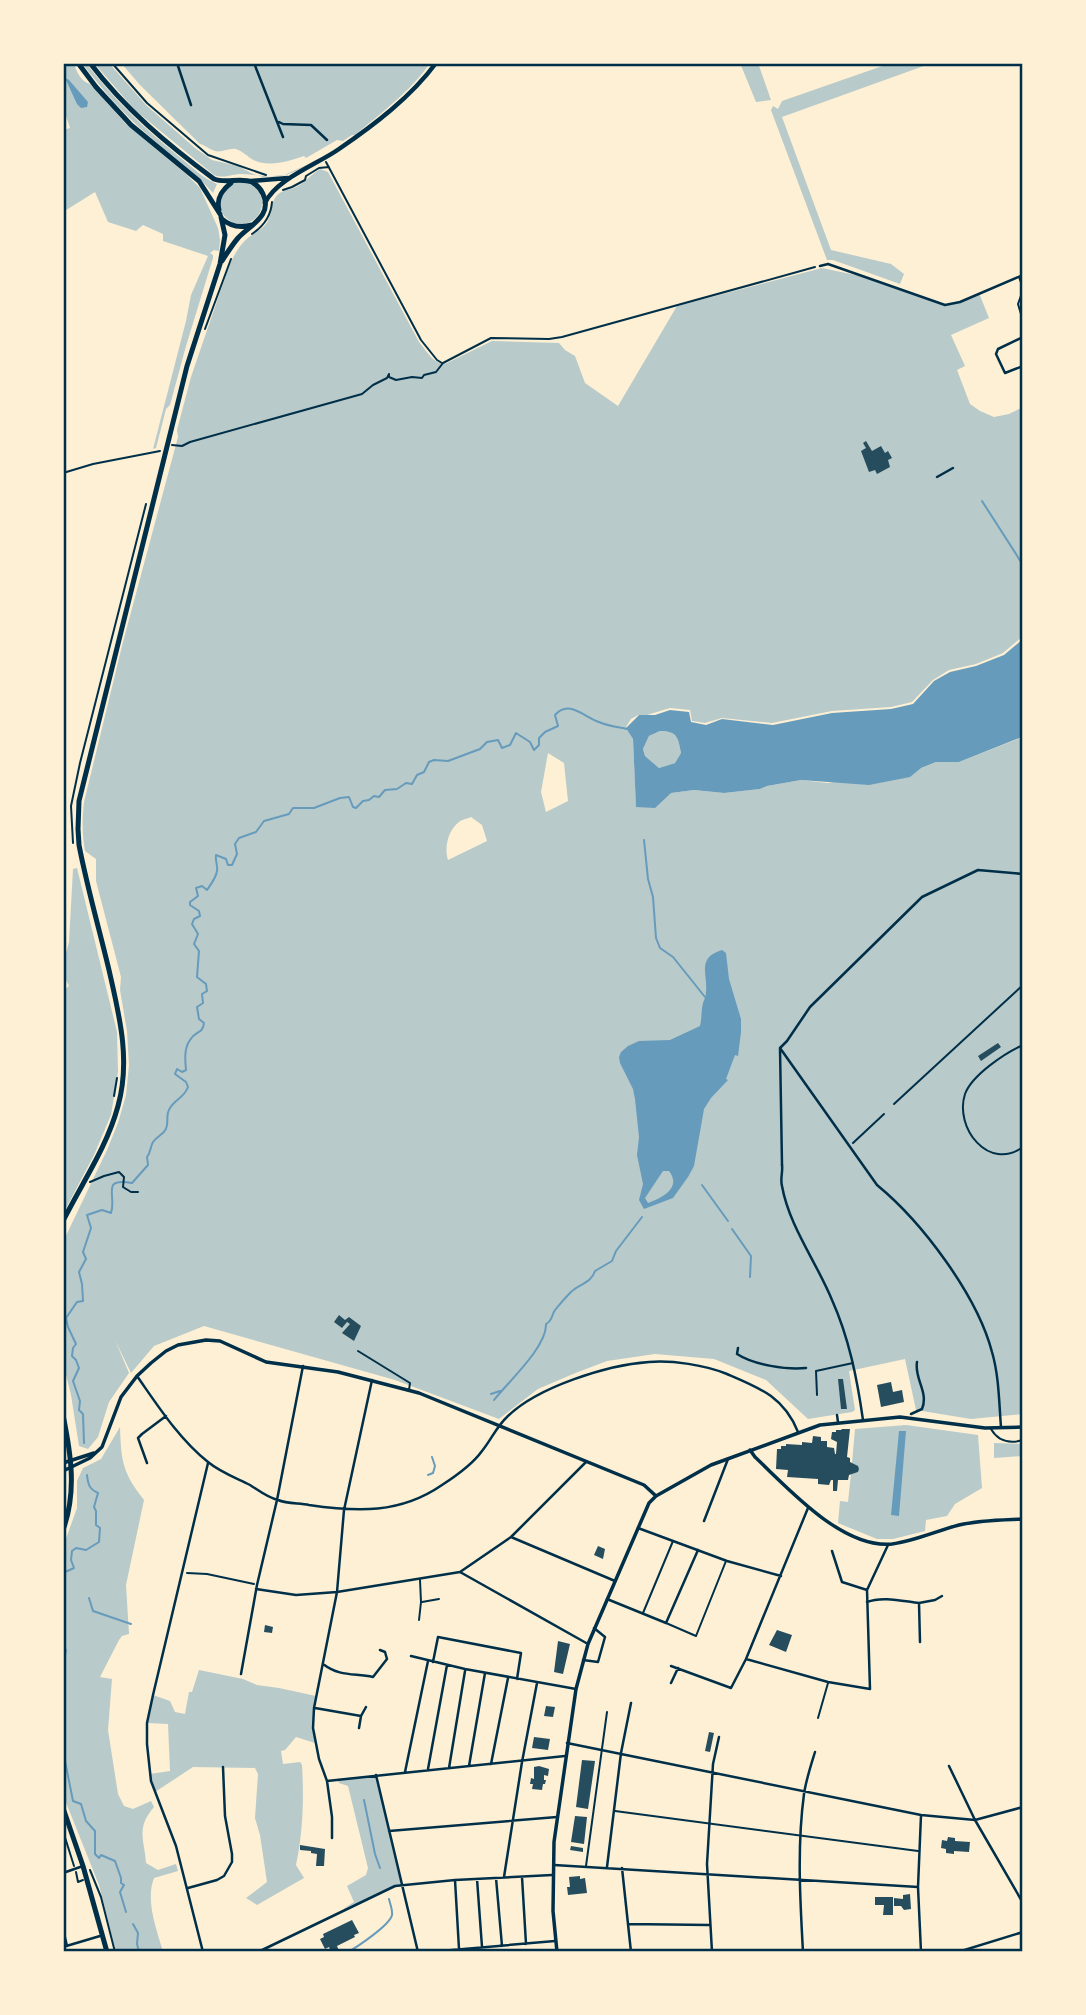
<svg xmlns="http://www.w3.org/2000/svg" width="1086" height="2015" viewBox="0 0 1086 2015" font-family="'DM Sans',sans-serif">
<rect width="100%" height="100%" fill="#fdf0d5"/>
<!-- green -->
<path fill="#b9caca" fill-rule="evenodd" d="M63,63H74C76,71 81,82 90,84L125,123L187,175L200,188L218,228L220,240L219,251L214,250L210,253L213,255V258L186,346L170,405L166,409L156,448L153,449L186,321L191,295L208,256L163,241V234L143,225L136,231L108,222L95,192L63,212V130L70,128L63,107Z
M82,63H86C114,100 146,130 182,159C193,168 204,179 217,184L213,193C194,171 170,155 148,135C123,114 102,89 82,63Z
M94,63H109L146,105L195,148L212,160L238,166L253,174L263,177L284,175L309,164C278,182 274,176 242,174C231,174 224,179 214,175L135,110Z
M121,63H430C411,91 381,113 355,135H352L343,141L337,140L306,158L304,156C289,161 266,169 250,158C246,155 242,151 236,149C229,148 221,153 215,151C209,149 205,145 200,144L140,85Z
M740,63H758L771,100L756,102Z
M891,63H932L782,117L831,250L891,264L904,274L900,284L833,260H827L771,110L773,106L778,109L782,101Z
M320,169L328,172L419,342C426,350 435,367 447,363L492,341L559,343L565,350L575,356L585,383L618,406L677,306L822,268L860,276L945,305L960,302L979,293L989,318L951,335L965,366L957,370L970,404L980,411L994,417L1009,414L1023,407V636L1003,653L976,664L949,670L933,680L912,702L891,707L832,711L772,723L722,718L705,723L692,721L690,710L670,708L647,715H638L631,719L626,727L633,739L636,806L671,793L694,790L724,793L760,789L767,786L801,780L828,783L921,768L936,762H959L1023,737V1414L971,1419L916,1410L905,1359L849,1371L855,1410L852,1412L808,1419L766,1380L714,1359L655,1354L607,1361L573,1374L538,1389L499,1419L395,1380L204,1326L154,1346L131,1373L115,1340L129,1373L109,1402L98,1437L88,1449L79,1446L71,1395L63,1362V1242L107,1150L118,1123L126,1095L129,1065L127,1031L120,990L121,977L96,881V859L85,851C82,834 82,819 84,802L123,642L178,437L177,430L191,377L228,269C233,257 238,246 249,237C255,233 261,230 266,224C272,216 270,206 275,198C279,191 287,190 294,188C304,184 310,175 320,169ZM548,753L564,763L568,801L546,812L541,792ZM471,817L482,825L487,841L448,860C444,848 448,830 459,822C462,819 467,819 471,817Z
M220 203a21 21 0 1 1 42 0a21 21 0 1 1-42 0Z
M660,731C677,731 678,737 681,753L675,763L659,768L645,756L643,749L649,736Z
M77,868L117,1032L118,1072L111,1115L94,1155L63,1214V991L69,986L63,974V964L69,942L73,869Z
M906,1425L978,1435L982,1488L955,1504L947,1516L926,1520L925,1531L893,1539H877L838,1523L840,1501L848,1502L851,1474L858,1472L859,1469L858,1467L852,1463L855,1429Z
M120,1427C121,1462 123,1473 144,1500L126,1585L129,1634L122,1636L119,1640L100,1677L112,1679L108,1730L118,1794L124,1806L133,1809L151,1801L154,1807C136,1828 144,1838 146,1863L158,1870L176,1864L178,1871L154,1878C145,1901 157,1930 163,1952H116L99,1885L63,1795V1547L77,1508V1481L83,1468L101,1459Z
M994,1443L1023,1444V1456L994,1458Z
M199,1670L243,1679L257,1685L279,1688L316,1696L313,1728L315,1743L296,1737L285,1750L281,1751L283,1764L300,1762L302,1765C304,1799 303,1832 296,1865L304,1878L257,1905L246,1898L267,1882L260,1835L255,1818L258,1774L255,1768L193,1767L155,1792L150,1774L170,1771L168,1724L148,1723L153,1695L170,1701L175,1712L185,1714L189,1692H192Z
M376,1775L401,1885L343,1909L354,1902L347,1886L366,1875L368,1868L348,1786L339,1783L337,1779Z"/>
<!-- water -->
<path fill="#669bbc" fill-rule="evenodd" d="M65,78L69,80L88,102L87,107L81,108L77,104Z
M1023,639L1022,737L959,762H936L921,768L910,777L869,785L801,780L767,786L760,789L724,793L694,790L671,793L655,808L636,807L633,739L626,728L639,715H655L670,710L689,712L691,722L706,725L722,719L773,725L832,713L891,709L913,704L934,681L950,672L976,666L1004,655ZM660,731C677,731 678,737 681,753L675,763L659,768L645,756L643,749L649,736Z
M722,950L726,953L729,979L741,1019V1032L738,1056L735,1055L726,1079L728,1080L711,1098L704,1109L694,1166L688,1177L673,1198L644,1209L639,1200L643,1184L637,1155L639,1137L635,1099L633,1089L620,1063L619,1057L621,1052L628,1046L639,1041L670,1040L700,1026C702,1018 701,1011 703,1003C704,1000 706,996 706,992C708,974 696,958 722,950ZM663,1171H669C682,1188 662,1198 648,1203L645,1198Z
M899,1431H906L899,1516L891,1515Z"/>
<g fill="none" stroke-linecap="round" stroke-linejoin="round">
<!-- stream -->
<path stroke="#669bbc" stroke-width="2" d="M982,501L1023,565
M644,840L648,879L653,897L656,938L660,948L673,957L705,997
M702,1185L728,1221
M732,1229L751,1256L750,1277
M491,1394L500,1391
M494,1400C508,1382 547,1347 546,1324C553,1320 551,1316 555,1310C559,1305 565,1298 570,1293C578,1284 591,1284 595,1271L612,1261L616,1251L642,1217
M84,1443L83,1414L79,1410L80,1401L73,1381L79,1368L76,1360L72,1356L73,1348L76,1344L68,1327L66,1318L77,1302L83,1301L82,1284L79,1272L86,1259L83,1252L91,1228L87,1215L102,1210L111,1213C117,1196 100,1177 132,1183L148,1165L147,1157C151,1152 150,1147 153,1142C158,1135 166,1134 167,1125C168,1119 166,1114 170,1108C175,1099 184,1098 188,1087L186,1082L175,1074L177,1069L182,1072L186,1070C185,1060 184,1048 190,1040C195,1031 203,1034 204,1023L199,1019L197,1007L203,1003L202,994L207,991L206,984L197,977L199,951L194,944L198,934L192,924L194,919L200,916L199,911L190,905V902L198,896L196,888L202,886L207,890C211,884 216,878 217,871C218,866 215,860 216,855L226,859L228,865H232L237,854L235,844L239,838L256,832L264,821L289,814L293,808H314L340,798L349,797L353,807L356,808L363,801L369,800L374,796L379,797L385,790L397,789L406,783L412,784L417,775L424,772L429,762L434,760L448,761L480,749L487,742L498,740L502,748L510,745L516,733L530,742L534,750L539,745V738L545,732L558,726L555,715C569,699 584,717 599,722C608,726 618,727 627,729
M428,1475L433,1473L435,1466L432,1457
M63,1576L65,1572L74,1568L71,1560L72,1551L76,1548L86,1550L99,1542L100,1528L96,1525V1511L94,1507L98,1493C89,1489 88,1484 87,1475
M89,1598L93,1611L131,1624
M63,1608V1614
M63,1647L66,1650L65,1655
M63,1751L73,1801L81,1804L86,1821L95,1831V1854L99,1858L101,1855L115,1861L121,1878V1883L124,1885L120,1892L126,1912
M364,1800L375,1854L380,1868
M133,1924L138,1933L137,1944L139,1952
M348,1952C357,1947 390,1925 392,1915C393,1910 390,1904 389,1899"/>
</g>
<!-- building -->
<path fill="#264d5e" d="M866,441L872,451L881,446L885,453L888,451L892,458L888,460L890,467L877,474L875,470L869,472L861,451L866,448L863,443Z
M998,1043L1001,1047L981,1061L978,1056Z
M339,1315L345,1320L349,1317L361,1326L354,1341L342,1333L350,1324L347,1322L342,1328L334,1322Z
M838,1379H843L847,1409H841Z
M891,1382L893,1392L902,1390L904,1402L881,1407L877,1385Z
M842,1429H850L847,1457L850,1458V1462L858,1466L859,1469L858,1472L849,1475L848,1480H838L837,1491H833V1480H831L829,1485L818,1484V1479L787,1477L788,1470L776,1469L777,1449H781V1446H786V1444L802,1445V1442L812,1443L813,1436L821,1437V1441H827V1447L834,1448L835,1454H836L837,1442L831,1439L832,1432H836V1430H841Z
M598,1546L605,1549L603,1559L594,1555Z
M265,1625L273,1627L272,1633L264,1632Z
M777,1630L792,1635L786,1652L769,1645Z
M558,1641L570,1644L563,1674L554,1672Z
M546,1706L555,1707L553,1717L544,1716Z
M709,1732L714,1733L710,1752L705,1751Z
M534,1737L550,1739L548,1750L532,1748Z
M582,1760L595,1761L588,1809L576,1807Z
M539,1766L549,1769L548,1776L544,1775V1780H546L545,1784H543L542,1790L532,1789L533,1784H530L531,1778L534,1779V1767Z
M575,1816L587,1817L584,1844L571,1842Z
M948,1837L955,1838V1841L970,1842L969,1852L954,1851V1854L946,1853V1849L941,1848L942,1840L947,1841Z
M300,1845L325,1849L324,1866H316L317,1854L311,1853V1851L300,1850Z
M571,1846L583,1848V1852L570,1850Z
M580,1876V1879L585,1878L587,1893L568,1895L567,1887H570L569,1877Z
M910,1894L911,1909L904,1910L901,1906H894V1898L903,1899V1895Z
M875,1897H893V1915H883L884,1905H875Z
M352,1920L359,1933L354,1935L355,1937L337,1946L339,1951L337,1952H331L329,1947L325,1949L320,1939L324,1937L323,1934Z"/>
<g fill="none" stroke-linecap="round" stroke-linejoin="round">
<!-- path -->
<path stroke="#003049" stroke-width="2" d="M112,63L147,103L208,155L266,175
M326,162L421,340L437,360L442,363
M283,190L292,187L305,180L306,176L319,168L329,167
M252,234C264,226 271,216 272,202
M205,329L231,259
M172,445L182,446L190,442L362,394L373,385L387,378L389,374V377L396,380L412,377L422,378L424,375L436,372L443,363L491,338L549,339L562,337L815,267
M63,473L93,464L160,451
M73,843L71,806L80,763L146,504
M1023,1045C1005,1053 972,1075 965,1094C954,1128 989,1172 1023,1147
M114,1096L117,1078
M894,1104L1023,985
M853,1143L884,1114
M90,1182L104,1176L119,1172L124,1177L123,1187L131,1192H138
M187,1573L207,1574L254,1584
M63,1831L74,1866
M90,1870L101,1897L115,1952
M76,1872L78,1882L83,1880"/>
<!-- service -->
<path stroke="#003049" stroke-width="2" d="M1019,277L1023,288
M1023,290L1018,304L1023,321
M358,1351L410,1383L409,1390
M817,1395L816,1371L853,1363
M991,1429C998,1441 1009,1444 1023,1440
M422,1602L439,1599
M643,1613L673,1541
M419,1620L421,1602L420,1580
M666,1623L696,1636L726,1561
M818,1718L828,1683
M615,1811L918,1851
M586,1866L607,1712"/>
<!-- pedestrian -->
<path stroke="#003049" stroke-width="2.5" d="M937,477L953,468
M780,1048L877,1185C922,1222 977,1295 992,1352C999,1376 999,1402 1001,1427
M782,1165L780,1048L787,1041L810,1007L922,897L978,870L1023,874
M738,1348L737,1354C754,1365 787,1370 806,1368
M911,1414L922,1409C929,1392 914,1379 917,1362
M837,1415L838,1422"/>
<!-- minor -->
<path stroke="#003049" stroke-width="2.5" d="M177,63L191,105
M254,63L283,137
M279,122L283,124L311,125L327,140
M820,266L828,264L945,305L960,302L1023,275
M1023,337L998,349L996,354L1005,373L1023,366
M782,1165C783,1172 780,1179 782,1186C789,1226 817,1263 832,1300C849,1338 857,1378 863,1420
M137,1376C158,1406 179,1439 208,1462C220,1472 236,1478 250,1485C258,1490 268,1498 278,1500C287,1504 299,1503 309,1505C357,1512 400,1514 442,1485C456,1476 472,1465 482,1451C491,1440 497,1426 507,1417C537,1387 607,1365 649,1362C672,1360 705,1365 727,1374C760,1388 784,1397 798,1432
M147,1463L138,1438L142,1434L166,1416
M704,1521L728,1459
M638,1528L727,1561L781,1576
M511,1537L615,1581
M832,1551L842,1582L867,1590
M460,1572L588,1644
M256,1589L296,1595L337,1592L460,1572L511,1537L586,1462
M607,1599L666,1623L698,1550
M867,1602C882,1596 902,1601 919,1603L920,1642
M919,1603L935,1600L942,1596
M411,1656L465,1669L576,1689
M746,1659L828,1682L870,1689L867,1590L888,1545
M583,1660L598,1662L605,1637L594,1628
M433,1662L438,1637L521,1653L517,1679
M323,1664C340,1677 354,1673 373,1677L387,1659L385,1652L380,1650
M671,1666L731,1688L746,1659L808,1508
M241,1674L257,1585L277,1500L303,1366
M671,1683L678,1668
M315,1708L361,1716L366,1707
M359,1728L361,1716
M567,1743L921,1815L975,1820L1023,1807
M491,1764L508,1678
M469,1766L485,1673
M949,1766L975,1820L1023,1903
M449,1768L465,1671
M428,1769L447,1665
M405,1772L428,1661
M376,1775L418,1952
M327,1781L565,1756
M389,1831L557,1817
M332,1838V1817L327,1781L319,1759L313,1728L314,1708L337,1592L344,1510L372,1380
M554,1865L918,1887
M607,1867L621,1753L631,1703
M622,1868L631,1952
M63,1873L83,1866
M504,1877L522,1762L537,1683
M522,1877L526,1944
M496,1878L502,1946
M477,1879L482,1947
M455,1880L459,1949
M188,1888L217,1880L224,1876L232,1862V1854L225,1816L223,1767
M628,1924L709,1925
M63,1929L67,1946
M63,1947L100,1936
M203,1952L176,1846L151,1781L147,1744V1723L153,1695L208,1463
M258,1952L395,1886L455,1880L552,1875
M429,1952L555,1941
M712,1952L707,1864L713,1764L719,1737
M803,1952C800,1899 797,1846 804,1794C806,1780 811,1765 815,1752
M921,1952L918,1887L921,1815
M958,1952L1023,1932"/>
<!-- tertiary -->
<path stroke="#003049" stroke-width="3.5" d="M750,1450L755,1457C788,1488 842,1549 892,1544C915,1541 936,1531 959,1525C980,1520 1001,1520 1023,1519
M63,1463L94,1453
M63,1471L90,1458L102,1447L121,1397L137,1376L151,1363L166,1351L178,1345L206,1340L220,1341L266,1362L338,1372L419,1393L644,1485L656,1496
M1023,1705V1714
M557,1952L553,1911L554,1842L576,1689L588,1644L649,1503L656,1496L711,1465L820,1425L900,1417L985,1428L1023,1427"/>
<!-- secondary -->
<path stroke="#003049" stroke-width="4.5" d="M251,181L288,178
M265,203C276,179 318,164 339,149C374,125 411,97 436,63"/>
<!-- trunk -->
<path stroke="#003049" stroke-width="5" d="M78,63L96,87L131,125L199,181L220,214
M90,63C125,109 168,145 214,179C226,184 240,177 252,182C257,185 261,189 263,194C273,216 250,225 238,238C232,245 227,253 222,261
M219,210C216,198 222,190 231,183
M222,219C231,227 241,228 252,225
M63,1221C82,1183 107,1147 118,1106C131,1060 119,1014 109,970C99,928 87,887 79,845L78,829L79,801L187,366L220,264L225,235L221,217
M63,1415C71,1454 77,1492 63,1530
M63,1808L83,1866L107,1952"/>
</g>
<!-- border -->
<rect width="1086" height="2015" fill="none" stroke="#fdf0d5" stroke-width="130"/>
<rect x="65" y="65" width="956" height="1885" fill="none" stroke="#003049" stroke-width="2.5"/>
</svg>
